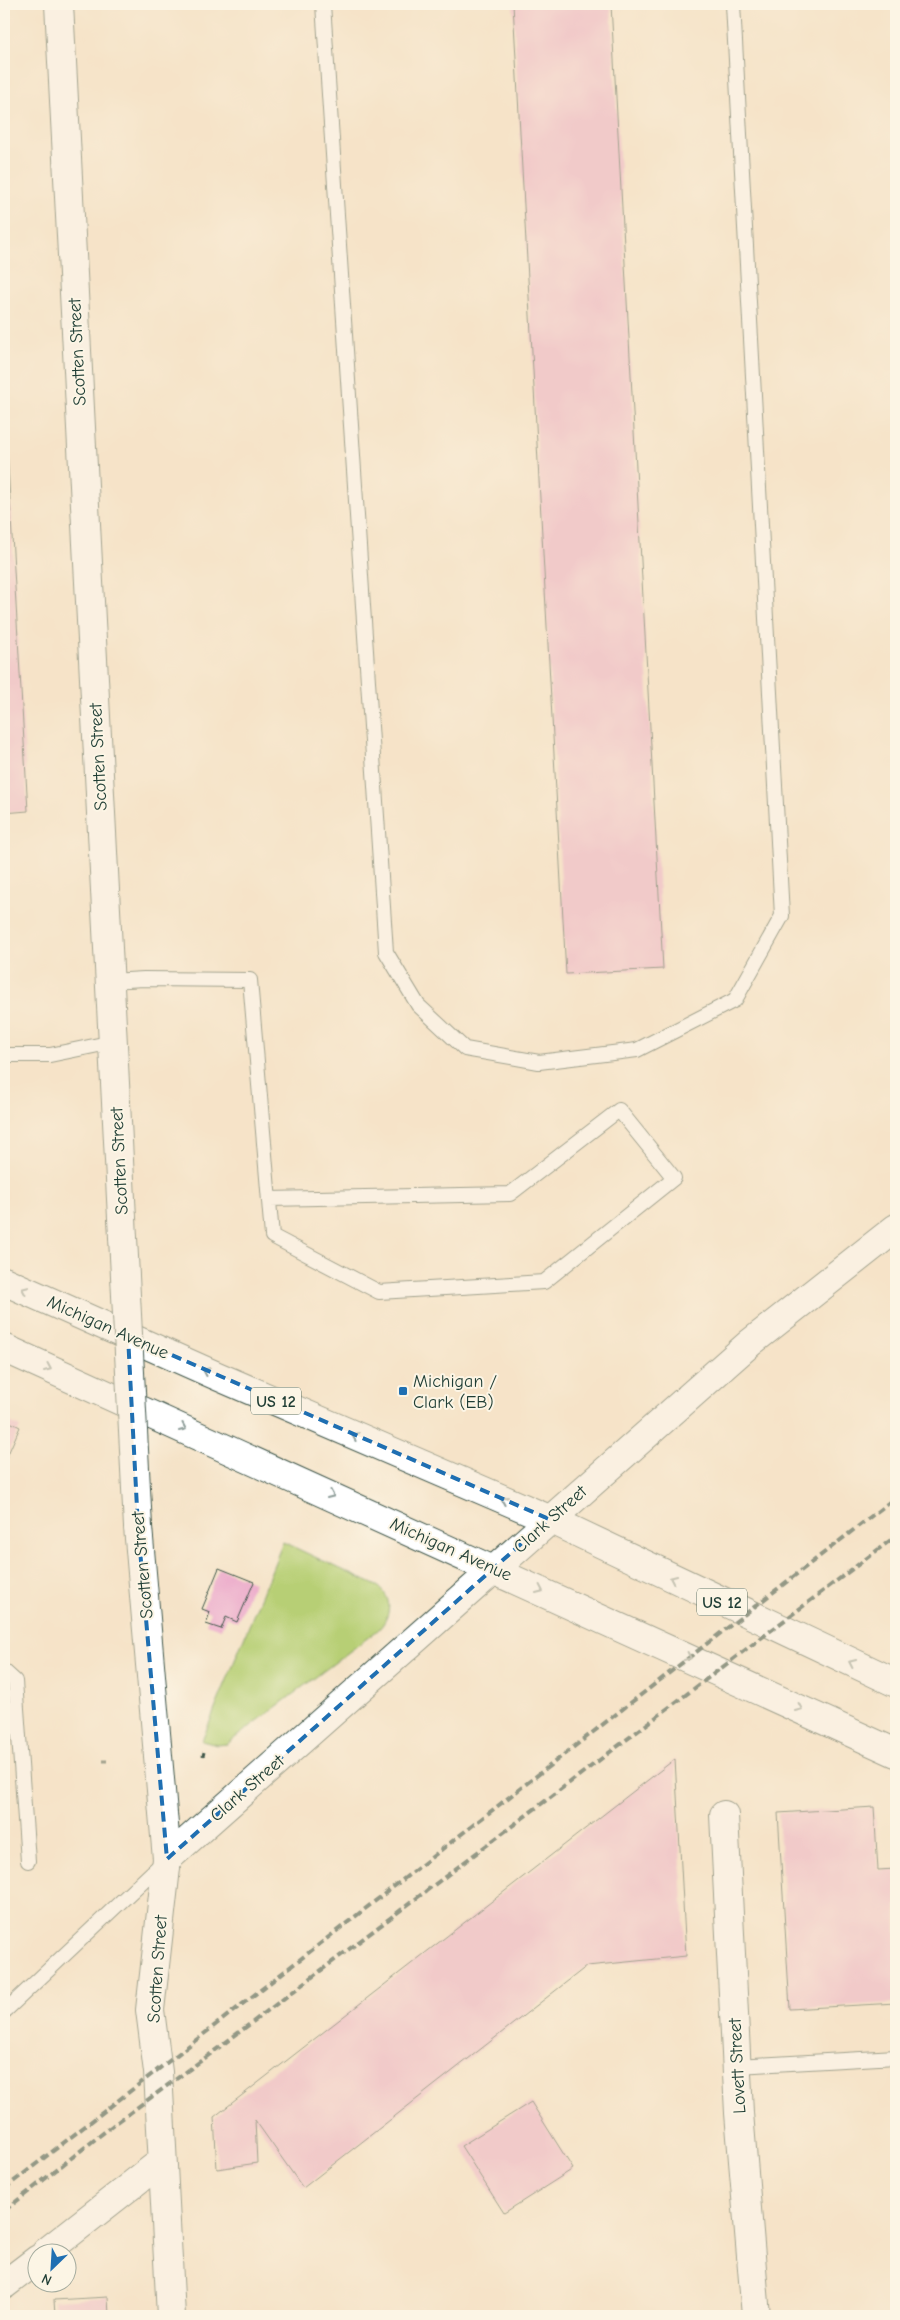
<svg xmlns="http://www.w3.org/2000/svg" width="900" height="2320" viewBox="0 0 900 2320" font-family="'Comic Neue',sans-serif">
<rect width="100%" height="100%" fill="#fcf5e5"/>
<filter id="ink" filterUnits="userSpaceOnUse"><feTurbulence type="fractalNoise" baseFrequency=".02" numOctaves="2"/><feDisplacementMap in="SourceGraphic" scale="10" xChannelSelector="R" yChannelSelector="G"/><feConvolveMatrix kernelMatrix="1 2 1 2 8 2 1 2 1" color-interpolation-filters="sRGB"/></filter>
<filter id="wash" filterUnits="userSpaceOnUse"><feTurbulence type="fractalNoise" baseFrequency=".0096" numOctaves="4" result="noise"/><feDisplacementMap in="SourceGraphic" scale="20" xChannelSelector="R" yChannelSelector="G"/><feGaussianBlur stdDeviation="1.12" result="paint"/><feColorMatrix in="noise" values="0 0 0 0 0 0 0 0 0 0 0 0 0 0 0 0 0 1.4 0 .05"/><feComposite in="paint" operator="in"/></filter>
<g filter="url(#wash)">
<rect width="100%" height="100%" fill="#f5e3c8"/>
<!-- green -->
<path fill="#b7cf74" stroke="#6b8654" d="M283,1542L379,1587C394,1600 390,1618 378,1630L227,1744L217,1745L202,1741Z"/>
<g id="blocks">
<!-- building -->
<path fill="#ecabcb" d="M513,4H611L663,969L566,974Z
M4,397L28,811L4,813Z
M4,1419L20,1427L4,1463Z
M219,1568L254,1582L237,1622L226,1617L221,1629L206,1624L210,1612L202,1609Z
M675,1759L686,1956L587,1966L303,2188L255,2120L257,2163L217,2169L214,2117Z
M874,1807L878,1870L896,1869V2003L790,2009L778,1813Z
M531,2102L573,2169L504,2213L461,2146Z
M108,2297L109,2316H55L54,2300Z"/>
</g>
</g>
<g filter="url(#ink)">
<use href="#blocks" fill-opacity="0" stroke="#3f564a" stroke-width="1"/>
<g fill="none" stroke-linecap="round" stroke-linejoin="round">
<!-- service casing -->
<g stroke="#3f564a" stroke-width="16">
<path id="service" d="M323,4L386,952L418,1005L465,1049L539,1062L637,1050L735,1000L782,916L733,4
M110,981L144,979L250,980L272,1236L379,1292L544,1282L674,1178L619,1110L510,1194L269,1199
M4,1055H50L113,1042
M4,1671L15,1681L28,1861
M4,2012L164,1861
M737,2066L896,2057"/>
</g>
<!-- minor casing -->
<g stroke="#3f564a" stroke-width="30">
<path id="minor" d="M724,1815L739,2113L756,2316
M46,2252L162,2161
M4,2285L38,2259"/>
</g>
<!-- tertiary casing -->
<g stroke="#3f564a" stroke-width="30">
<path id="tertiary" d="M59,4L122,1218
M138,1527L167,1859L150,2010L158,2072L171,2316
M167,1859L750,1343L896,1228"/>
</g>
<!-- primary casing -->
<g stroke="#3f564a" stroke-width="30">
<path id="primary" d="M4,1281L217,1376L549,1519L896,1683
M4,1348L896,1753"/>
</g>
<!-- path -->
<path stroke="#3f564a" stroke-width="3" stroke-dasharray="4 4" stroke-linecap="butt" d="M203,1756L204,1752
M103,1761H110"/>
<!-- service -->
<use href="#service" stroke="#fff" stroke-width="14"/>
<!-- minor -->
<use href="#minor" stroke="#fff" stroke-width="28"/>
<!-- tertiary -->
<use href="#tertiary" stroke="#fff" stroke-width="28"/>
<!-- primary -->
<use href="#primary" stroke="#fff" stroke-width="28"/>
<!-- rail -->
<path stroke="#1f3d34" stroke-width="4" stroke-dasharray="8 4" stroke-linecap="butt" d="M4,2189L896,1497
M4,2211L112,2126L209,2055L896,1536"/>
<!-- tertiary-bridge casing -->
<g stroke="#3f564a" stroke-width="30" stroke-linecap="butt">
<path id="tertiary-bridge" d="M122,1218L138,1527"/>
</g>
<!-- tertiary-bridge -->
<use href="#tertiary-bridge" stroke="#fff" stroke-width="28"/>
</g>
<!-- one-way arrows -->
<defs><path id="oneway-chevron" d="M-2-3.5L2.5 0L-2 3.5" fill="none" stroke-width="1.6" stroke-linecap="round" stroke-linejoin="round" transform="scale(1.25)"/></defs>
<g stroke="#8f9e9a">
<use href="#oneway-chevron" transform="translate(25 1290) rotate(-156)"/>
<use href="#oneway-chevron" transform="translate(48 1368) rotate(24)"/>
<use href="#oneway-chevron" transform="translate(206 1371) rotate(-156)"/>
<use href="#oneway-chevron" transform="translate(183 1428) rotate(24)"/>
<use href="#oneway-chevron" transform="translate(355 1436) rotate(-157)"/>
<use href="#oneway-chevron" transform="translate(331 1495) rotate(24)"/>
<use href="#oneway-chevron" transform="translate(504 1500) rotate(-157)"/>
<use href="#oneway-chevron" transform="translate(673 1579) rotate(-155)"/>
<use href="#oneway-chevron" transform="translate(540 1590) rotate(25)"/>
<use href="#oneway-chevron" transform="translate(688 1657) rotate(25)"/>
<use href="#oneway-chevron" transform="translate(852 1663) rotate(-155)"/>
<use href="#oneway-chevron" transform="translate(799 1708) rotate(25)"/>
</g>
</g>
<!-- marked area -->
<path d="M0 0H900V2320H0ZM128,1336L549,1519L167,1859L138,1527Z" fill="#f5e3c8" fill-opacity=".55" fill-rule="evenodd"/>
<path fill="none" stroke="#1f6fb2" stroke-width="4" stroke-dasharray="10 6" stroke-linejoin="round" d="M128,1336L549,1519L167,1859L138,1527Z"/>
<!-- markers -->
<rect fill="#1f6fb2" stroke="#fcf5e5" stroke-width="2" x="398" y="1386" width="10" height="10" rx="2.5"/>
<g text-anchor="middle" stroke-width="4" stroke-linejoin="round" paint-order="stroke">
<!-- shield labels -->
<g fill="#fcf5e5" stroke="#617469" stroke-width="1">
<rect x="251" y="1387.5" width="50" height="27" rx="4"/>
<rect x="697" y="1588.5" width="50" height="27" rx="4"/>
</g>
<g font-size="16" font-weight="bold" fill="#1f3d34">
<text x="276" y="1407">US 12</text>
<text x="722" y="1608">US 12</text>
</g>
<!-- street labels -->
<g font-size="18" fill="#1f3d34" stroke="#fcf5e5">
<text transform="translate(77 352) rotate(-93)" y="6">Scotten Street</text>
<text transform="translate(98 757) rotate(-93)" y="6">Scotten Street</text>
<text transform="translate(119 1161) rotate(-93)" y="6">Scotten Street</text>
<text transform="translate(108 1327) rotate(24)" y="6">Michigan Avenue</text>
<text transform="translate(550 1519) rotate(-42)" y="6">Clark Street</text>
<text transform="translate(451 1549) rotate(24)" y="6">Michigan Avenue</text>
<text transform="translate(142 1565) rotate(-95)" y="6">Scotten Street</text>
<text transform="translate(247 1788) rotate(-41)" y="6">Clark Street</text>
<text transform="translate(157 1969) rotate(-86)" y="6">Scotten Street</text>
<text transform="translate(737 2066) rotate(-93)" y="6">Lovett Street</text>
</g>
<!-- poi labels -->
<g font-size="18" fill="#1f3d34" stroke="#fcf5e5" text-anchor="start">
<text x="413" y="1387">Michigan /<tspan x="413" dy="21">Clark (EB)</tspan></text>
</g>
</g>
<!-- margin -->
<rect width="900" height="2320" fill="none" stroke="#fcf5e5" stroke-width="20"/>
<!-- north arrow -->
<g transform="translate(52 2268) rotate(205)"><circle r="24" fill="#fcf5e5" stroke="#a4ab9e"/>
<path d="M0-4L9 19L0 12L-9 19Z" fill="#1f6fb2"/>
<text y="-8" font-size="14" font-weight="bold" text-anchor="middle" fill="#1f3d34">N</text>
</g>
</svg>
